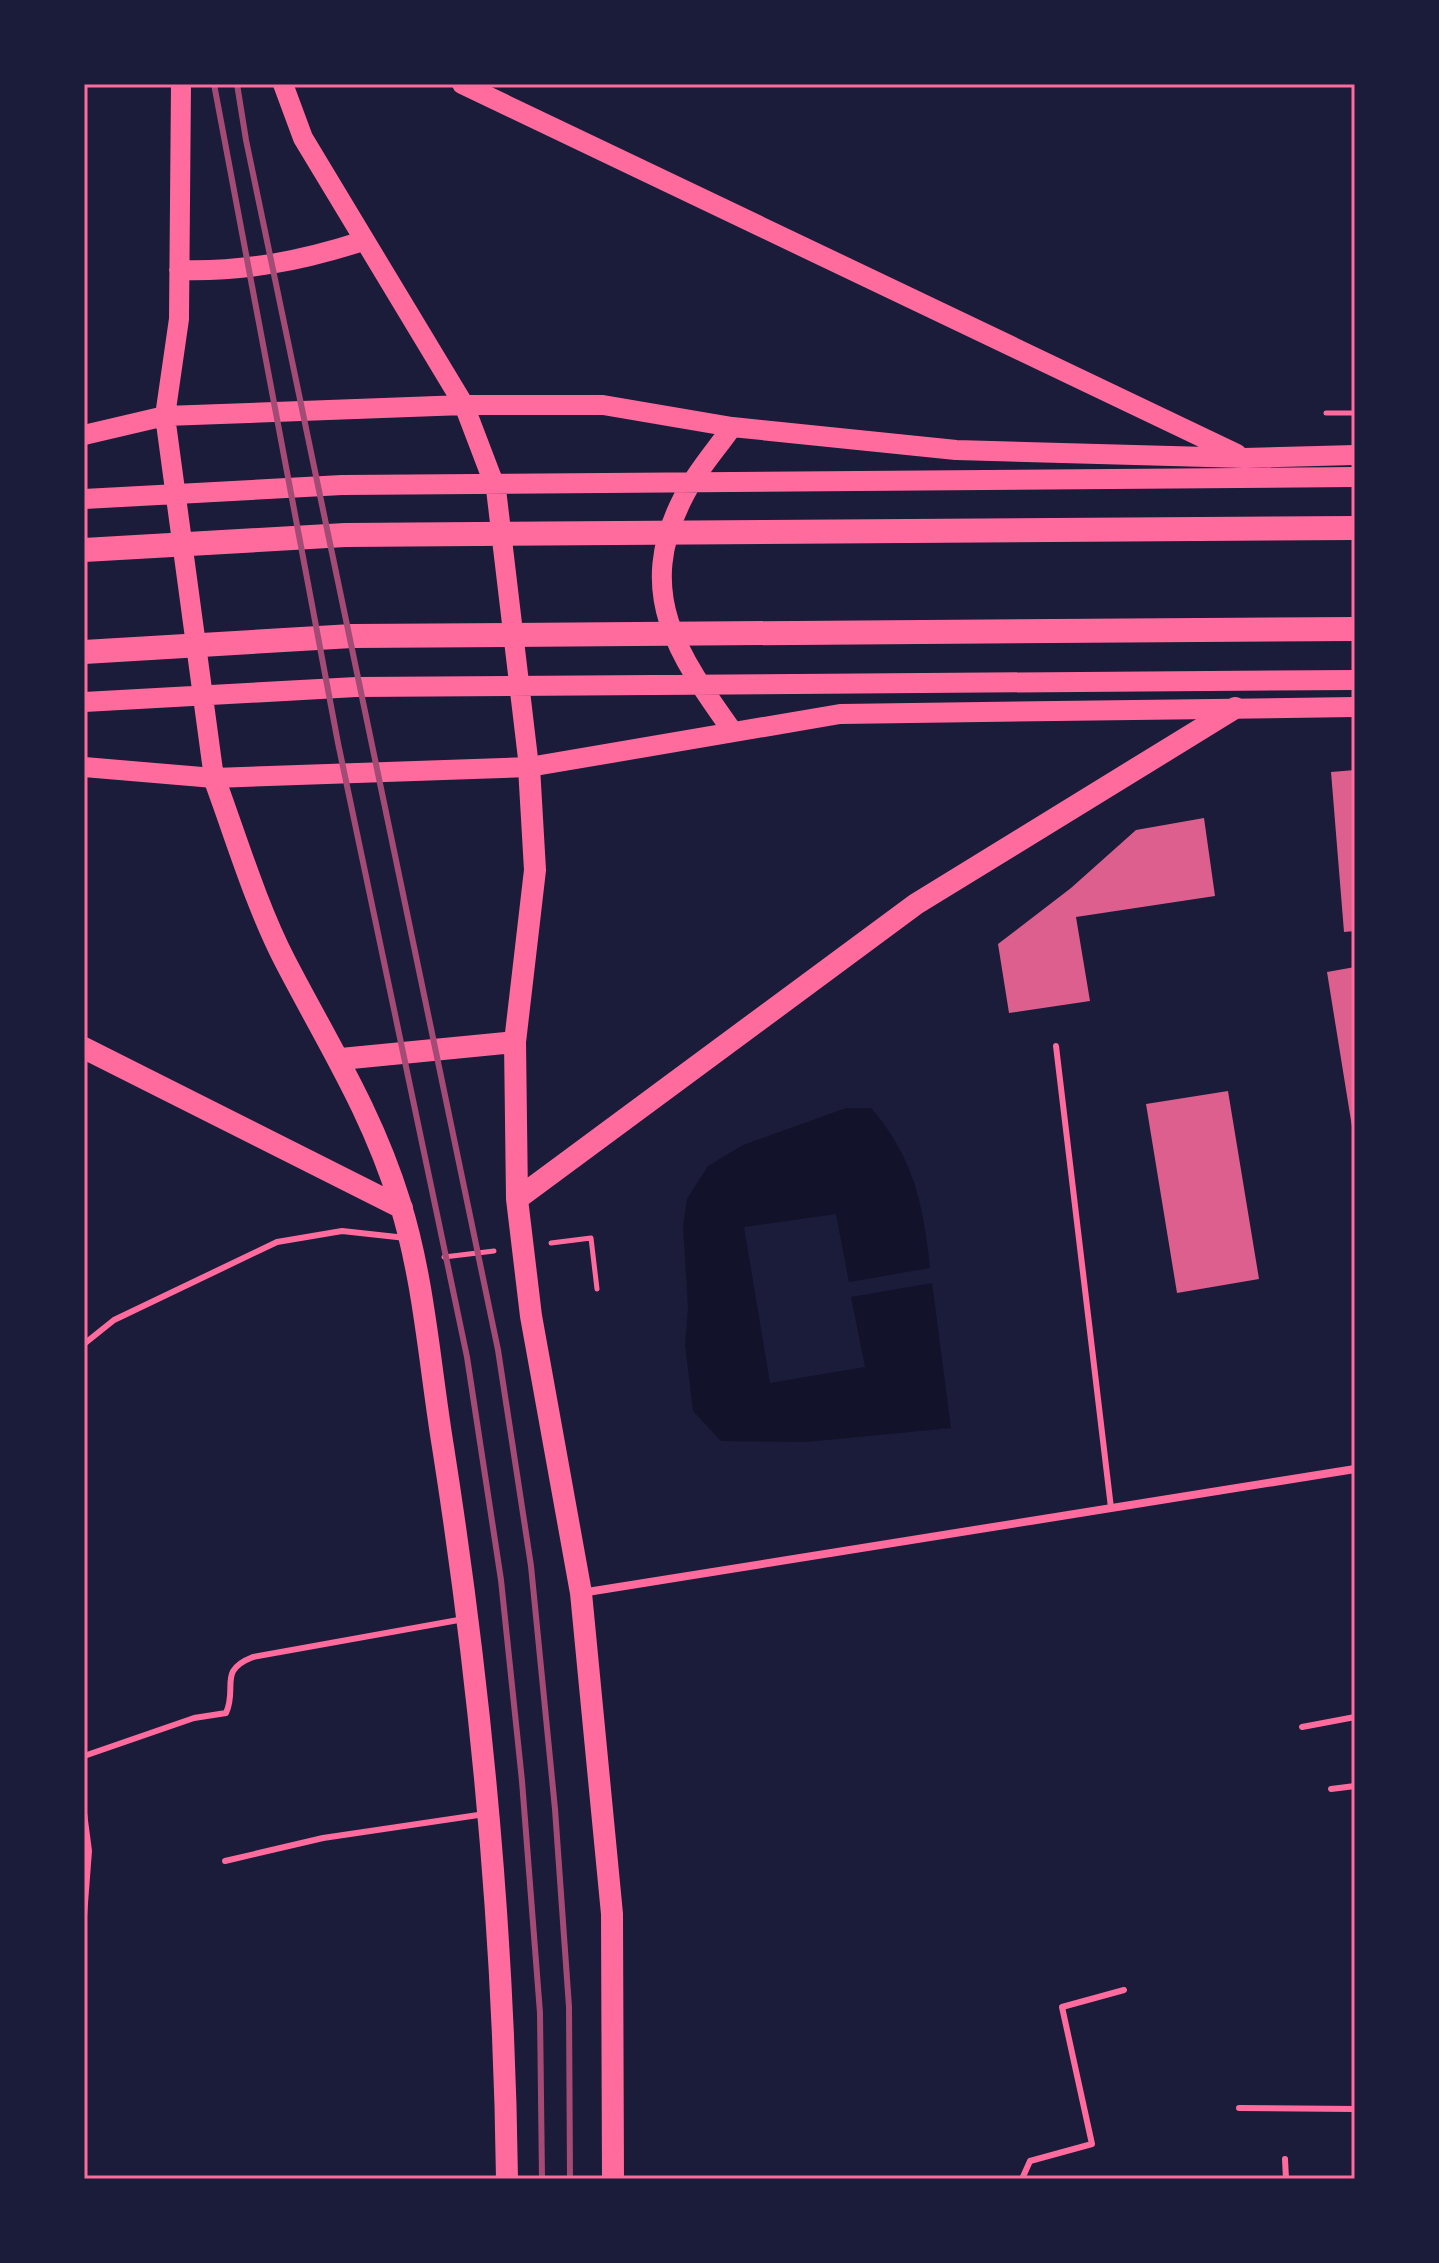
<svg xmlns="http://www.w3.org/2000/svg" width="1439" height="2263" viewBox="0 0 1439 2263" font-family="Helvetica,sans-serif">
<rect width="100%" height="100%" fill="#1b1b3a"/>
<!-- water -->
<path fill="#12122b" d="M846,1108H871C914,1158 923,1204 930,1268L849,1282L836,1214L744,1227L770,1383L865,1367L851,1297L932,1283L951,1428L806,1442L721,1441L693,1411L685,1344L688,1308L683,1227L687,1199L708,1166L743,1145Z"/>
<!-- building -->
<path fill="#dd5f8e" d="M1355,770V931L1344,932L1331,772Z
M1204,818L1215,896L1076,917L1090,1001L1009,1013L998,944L1071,888L1136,830Z
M1355,967V1133H1353L1327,972Z
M1228,1091L1259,1279L1177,1293L1146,1104Z"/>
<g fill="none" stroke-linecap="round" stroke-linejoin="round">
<!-- path -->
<path stroke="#ff6b9d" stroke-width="5" d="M1326,413H1355
M551,1243L591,1238L597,1289
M444,1257L494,1251"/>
<!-- service -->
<path stroke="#ff6b9d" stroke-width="6" d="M1056,1046L1111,1508
M84,1344L114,1320L277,1242L342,1231L406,1238
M1302,1727L1355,1717
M84,1756L194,1718L226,1713C238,1687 217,1671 253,1657L464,1619
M1331,1789L1355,1786
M84,1813L89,1851L84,1916
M225,1861L323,1838L485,1814
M1239,2108L1355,2109
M1285,2159L1286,2179
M1022,2179L1030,2161L1092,2144L1062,2007L1124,1990"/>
<!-- minor -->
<path stroke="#ff6b9d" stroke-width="8" d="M581,1593L1355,1469"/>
<!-- primary -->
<path stroke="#ff6b9d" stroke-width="20" d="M181,84L179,319L165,416L214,778
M283,84L303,138L464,405L496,489L529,767
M462,84L1237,454
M179,270C244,272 301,261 363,241
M732,427C716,450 695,473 683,498C634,593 678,655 733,732
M84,435L165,416L464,405H603L732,427L956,450L1244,458L1355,455
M84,499L342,485L1355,477
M84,702L356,687L1355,680
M84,767L214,778L529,767L840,714L1355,707"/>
<!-- trunk -->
<path stroke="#ff6b9d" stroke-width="22" d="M529,767L535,870L515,1042L517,1199L531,1316L581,1593L612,1914L613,2179
M214,778C236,837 256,905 285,961C328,1044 372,1112 400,1203C424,1279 430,1368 443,1447C481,1689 504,1934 507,2179
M84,1048L402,1208
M341,1059L515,1042
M517,1199L916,904L1235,708"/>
<!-- motorway -->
<path stroke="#ff6b9d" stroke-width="24" d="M84,550L345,535L1355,528
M84,652L352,636L1355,629"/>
<!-- rail -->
<path stroke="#a44b75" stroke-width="6" d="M214,84L338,743L467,1357L501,1580L522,1781L540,2013L542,2179
M237,84L246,140L498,1350L531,1566L555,1809L569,2007L570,2179"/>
</g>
<!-- border -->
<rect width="1439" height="2263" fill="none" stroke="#1b1b3a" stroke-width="172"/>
<rect x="86" y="86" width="1267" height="2091" fill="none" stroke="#ff6b9d" stroke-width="3"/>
</svg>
